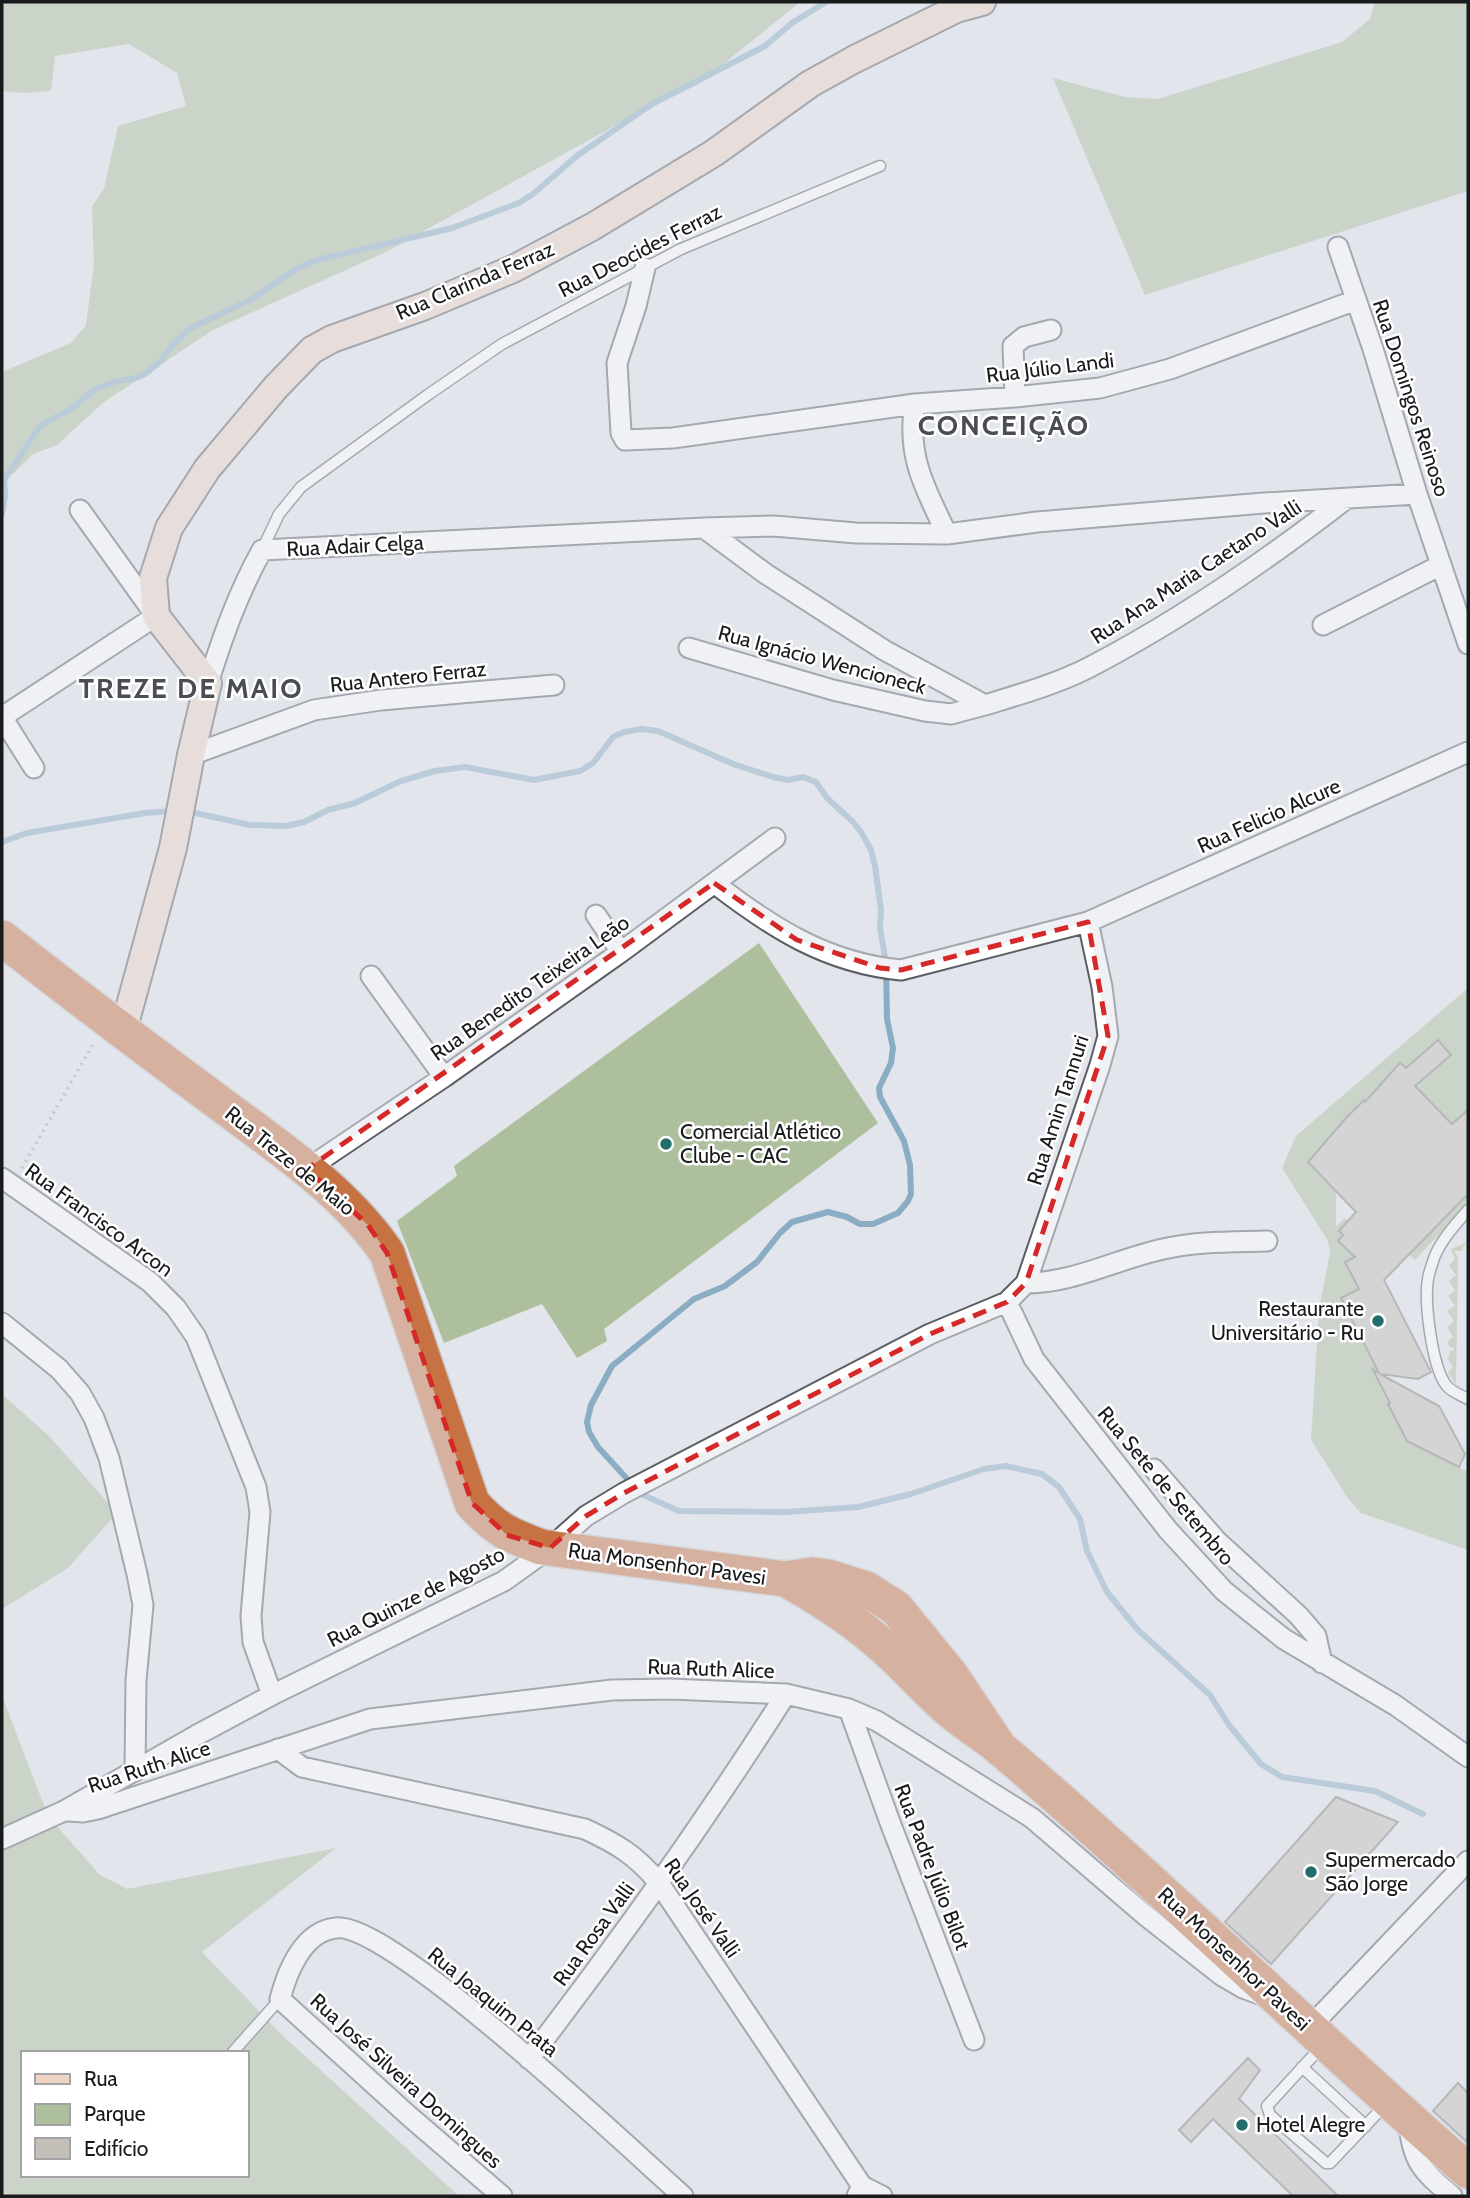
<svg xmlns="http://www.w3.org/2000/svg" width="1470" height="2198" viewBox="0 0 1470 2198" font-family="Cabin,sans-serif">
<rect width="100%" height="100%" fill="#e2e5ec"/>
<!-- green -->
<path fill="#adbf9d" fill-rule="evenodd" d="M2,2H800L699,84L636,114L386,252L213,330L104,402L57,445L33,454L14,473L6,477L2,473V372L71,343L86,325L94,264L92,206L104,189L118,126L186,106L177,73L129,44L55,56L51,91L25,93L2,91Z
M1375,2H1468V191L1145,295L1053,78L1125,97L1158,99L1342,42L1370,19Z
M759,943L878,1123L604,1329L607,1341L577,1358L542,1304L444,1343L397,1221L457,1176L454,1166Z
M1468,988V1110L1465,1113L1468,1117V1141L1420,1091L1332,1185L1336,1192V1227L1345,1218L1368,1239L1355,1257L1345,1262L1359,1289L1341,1299L1382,1379L1379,1381L1390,1403L1388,1404L1407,1441L1468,1472V1550L1361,1513L1349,1500L1311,1440L1319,1310L1330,1252L1328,1241L1282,1168L1296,1136Z
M1468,1194V1204L1415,1260L1409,1254Z
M1468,1239L1461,1251H1454L1458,1258L1456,1385L1448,1373L1453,1367L1448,1359L1450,1351H1453L1454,1348L1450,1347L1447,1342L1453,1337L1447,1327L1454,1321L1447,1311L1455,1306L1448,1296L1455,1290L1449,1281L1456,1275L1449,1265L1455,1259L1451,1249L1465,1243Z
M2,1394L50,1437L117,1513L68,1568L2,1609Z
M2,1696L48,1816L100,1875L127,1889L336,1848L202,1952L283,2036L459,2196H2ZM23,2053H247V2175H23Z"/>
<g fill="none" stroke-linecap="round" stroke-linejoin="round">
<!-- stream -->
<path stroke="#8aadc4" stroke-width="6" d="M2,514L5,496L4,480L40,426L74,407L95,389L118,381L136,378L145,374L161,361L173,344L189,329L250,300L298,268L317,260L452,228L519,203L533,194L578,155L652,104L765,46L792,23L826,2
M186,811L250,825L286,826L304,822L328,810L355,803L401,781L435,771L465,767L534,780L580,771L593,763L613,737L624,732L641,729L658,731L733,764L773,777L788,780L803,777L816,782L827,798L853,822L861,832L871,850L875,866L881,910L880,928L886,963L887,1019L893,1048L891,1063L879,1088L880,1097L904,1141L910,1165L911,1194L908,1201L898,1213L873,1224H860L847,1217L828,1212L792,1222L780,1233L757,1262L725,1286L694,1299L612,1366L591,1405L587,1422L589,1432L598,1447L641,1494L679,1511L786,1512L858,1507L911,1494L984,1469L1006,1466L1042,1474L1059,1487L1080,1519L1087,1551L1107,1592L1138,1630L1210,1695L1229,1725L1261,1764L1282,1777L1375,1791L1423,1814
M2,842L27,833L145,813L175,811"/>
</g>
<!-- building -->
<path fill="#c3bfb8" stroke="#827e78" stroke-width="2" d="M1438,1040L1451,1055L1415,1086L1452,1124L1468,1110V1194L1384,1280L1431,1372L1418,1379L1380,1374L1439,1406L1465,1454L1459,1467L1407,1441L1388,1404L1390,1403L1373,1370L1379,1373L1341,1298L1359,1289L1345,1262L1355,1257L1338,1241L1343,1235L1339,1231L1356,1212L1308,1162L1346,1118L1364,1100L1365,1102L1400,1063L1406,1068Z
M1336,1797L1398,1822L1271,1964L1225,1922Z
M1248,2058L1260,2070L1239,2099L1338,2196H1293L1213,2119L1191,2142L1179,2130Z
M1458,2083L1468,2093V2143L1433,2111Z"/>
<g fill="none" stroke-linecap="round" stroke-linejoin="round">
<!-- lane casing -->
<g stroke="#5b5e64" stroke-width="13">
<path id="lane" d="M262,550L279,514L301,487L429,394L502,344L681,249L880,166
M1468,1210C1455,1225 1441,1240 1434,1258C1432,1265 1429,1272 1428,1279C1424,1302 1432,1366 1446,1385C1451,1392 1461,1395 1468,1399
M1322,2046L1267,2106L1270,2115L1326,2163H1330L1386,2104
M232,2053L280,1999
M1302,2067L1366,2126"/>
</g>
<!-- street casing -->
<g stroke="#5b5e64" stroke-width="23">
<path id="street" d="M1338,247L1373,349L1417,494L1468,644
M645,268L636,306L617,363L621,433L625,440L673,438L915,404L1015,397L1100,388L1170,369L1356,300
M1015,397L1013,346L1024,337L1051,330
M915,404C906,455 925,489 947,534
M704,528L766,574L884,650L985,705C1021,694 1057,684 1090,667C1180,620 1266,561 1346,499
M1323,625L1441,565
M689,648L833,690L925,711L951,714L985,705
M208,683C223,636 238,593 262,550L704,528L774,526L856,533L947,534L1037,522L1264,503L1417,494
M191,755L314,710L381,700L554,685
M34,768L2,717L156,616L80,510
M714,883C771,927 826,963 901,970L1088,922L1468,752
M596,915L621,952
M371,976L444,1077
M307,1169L444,1077L621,952L775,838
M2,1178L150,1282L176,1308L196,1337L256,1487L260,1512L251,1616L253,1642L272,1695
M1026,1283C1074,1283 1117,1259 1163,1249C1197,1241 1233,1242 1267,1241
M1007,1302L1034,1359L1168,1530L1224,1591L1284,1639L1395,1705L1468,1757
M2,1323L59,1369L80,1393L94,1418L109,1458L137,1574L143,1605L136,1680L135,1771
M1154,1469L1217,1541L1299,1616L1316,1636L1322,1663
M849,1709L891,1825L974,2040
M278,1749L302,1767L585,1829C617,1844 636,1855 659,1883L862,2186L857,2196
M69,1811L83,1812L98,1809L370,1719L612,1690L670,1689L786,1694L849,1709L877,1721L1032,1818L1146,1916L1221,1975L1243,1988L1262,1995
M2,1839L64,1811L197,1735L272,1695L504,1581L550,1548L586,1516L624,1493L930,1334L1007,1302L1026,1283L1100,1065L1108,1036L1102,987L1088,922
M1309,2028L1468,1861
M529,2059C620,1941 706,1820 786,1694
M1408,2119C1413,2162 1420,2169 1452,2196
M862,2186L882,2196
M502,2196L409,2116L280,1999C287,1972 303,1931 336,1928C390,1921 631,2150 683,2196"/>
</g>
<!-- secondary casing -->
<g stroke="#5b5e64" stroke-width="30">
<path id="secondary" d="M123,1031L173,848L191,755L208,683L156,616L153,578L169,528L207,469L276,387L312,350L332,339L425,306L513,269L592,227L714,153L810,84L853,60L956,9L982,2"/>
</g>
<!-- highway casing -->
<g stroke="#c3c3c4" stroke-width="38">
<path id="highway" d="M2,938C73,994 145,1048 218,1102C278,1147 344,1190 387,1253L472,1503C496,1530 509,1535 541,1547L785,1579L812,1575L828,1577L866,1589L896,1608L950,1674L999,1747
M785,1579C821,1599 855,1621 885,1648C910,1670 932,1697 958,1717C972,1728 987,1737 1001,1749C1161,1885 1310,2033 1468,2171"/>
</g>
<!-- path -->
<path stroke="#a1a4a9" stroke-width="3.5" stroke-dasharray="2 5" stroke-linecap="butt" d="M22,1168L93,1044"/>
<!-- lane -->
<use href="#lane" stroke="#fff" stroke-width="10"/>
<!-- street -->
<use href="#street" stroke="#fff" stroke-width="19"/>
<!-- secondary -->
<use href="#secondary" stroke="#eed5c6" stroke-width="26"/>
<!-- highway -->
<use href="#highway" stroke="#c77242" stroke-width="35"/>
</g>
<!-- marked area -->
<path d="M0 0H1470V2198H0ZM714,883L797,940L880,968L901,970L1088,922L1108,1036L1026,1283L1007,1302L930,1334L624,1493L586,1516L550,1548L507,1535L472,1503L387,1253L368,1225L307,1169Z" fill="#e2e5ec" fill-opacity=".55" fill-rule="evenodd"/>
<path fill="none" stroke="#d62828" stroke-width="5" stroke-dasharray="14 9" stroke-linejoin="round" d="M714,883L797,940L880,968L901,970L1088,922L1108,1036L1026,1283L1007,1302L930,1334L624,1493L586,1516L550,1548L507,1535L472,1503L387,1253L368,1225L307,1169Z"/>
<!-- markers -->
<g fill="#226d6b" stroke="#fff" stroke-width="2.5">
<circle cx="666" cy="1144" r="7"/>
<circle cx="1378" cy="1321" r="7"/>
<circle cx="1311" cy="1872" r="7"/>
<circle cx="1242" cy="2125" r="7"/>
</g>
<g text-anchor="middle" stroke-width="5" stroke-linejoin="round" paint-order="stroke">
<!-- street labels -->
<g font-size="21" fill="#191a1c" stroke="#fff">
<text transform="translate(640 251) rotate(-27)" y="7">Rua Deocides Ferraz</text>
<text transform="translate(475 281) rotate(-23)" y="7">Rua Clarinda Ferraz</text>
<text transform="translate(1050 368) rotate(-7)" y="7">Rua Júlio Landi</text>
<text transform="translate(1411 398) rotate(72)" y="7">Rua Domingos Reinoso</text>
<text transform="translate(355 546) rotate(-3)" y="7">Rua Adair Celga</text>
<text transform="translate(1196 572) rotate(-33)" y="7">Rua Ana Maria Caetano Valli</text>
<text transform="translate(822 660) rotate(15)" y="7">Rua Ignácio Wencioneck</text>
<text transform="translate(408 677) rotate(-6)" y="7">Rua Antero Ferraz</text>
<text transform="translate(1269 816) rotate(-24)" y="7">Rua Felicio Alcure</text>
<text transform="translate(530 988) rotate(-35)" y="7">Rua Benedito Teixeira Leão</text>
<text transform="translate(1058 1110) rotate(-72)" y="7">Rua Amin Tannuri</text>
<text transform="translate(290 1161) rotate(39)" y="7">Rua Treze de Maio</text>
<text transform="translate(99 1220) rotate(36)" y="7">Rua Francisco Arcon</text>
<text transform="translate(1166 1486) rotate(50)" y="7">Rua Sete de Setembro</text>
<text transform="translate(667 1564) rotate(8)" y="7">Rua Monsenhor Pavesi</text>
<text transform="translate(416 1597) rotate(-27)" y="7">Rua Quinze de Agosto</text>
<text transform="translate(711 1669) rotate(2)" y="7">Rua Ruth Alice</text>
<text transform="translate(149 1767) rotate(-18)" y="7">Rua Ruth Alice</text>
<text transform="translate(932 1867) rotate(69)" y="7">Rua Padre Júlio Bilot</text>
<text transform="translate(702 1908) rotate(55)" y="7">Rua José Valli</text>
<text transform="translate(594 1934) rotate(-54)" y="7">Rua Rosa Valli</text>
<text transform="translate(1234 1959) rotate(43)" y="7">Rua Monsenhor Pavesi</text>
<text transform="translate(493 2002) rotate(39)" y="7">Rua Joaquim Prata</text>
<text transform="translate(406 2081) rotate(42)" y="7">Rua José Silveira Domingues</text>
</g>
<!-- poi labels -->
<g font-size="21" fill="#191a1c" stroke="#fff" text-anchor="start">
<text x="680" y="1139">Comercial Atlético<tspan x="680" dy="24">Clube - CAC</tspan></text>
<text x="1364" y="1316" text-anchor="end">Restaurante<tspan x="1364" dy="24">Universitário - Ru</tspan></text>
<text x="1325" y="1867">Supermercado<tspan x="1325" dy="24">São Jorge</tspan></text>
<text x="1256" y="2132">Hotel Alegre</text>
</g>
<!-- district labels -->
<g font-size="28" font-weight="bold" letter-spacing="2" fill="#4a4d53" stroke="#fff">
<text x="1004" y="435">CONCEIÇÃO</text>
<text x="191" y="698">TREZE DE MAIO</text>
</g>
</g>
<!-- border -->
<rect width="1470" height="2198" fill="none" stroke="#191a1c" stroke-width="7"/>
<!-- legend -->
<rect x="21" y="2051" width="228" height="126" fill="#ffffff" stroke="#a3a3a4" stroke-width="2"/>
<rect x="35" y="2074" width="35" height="10" fill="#eed5c6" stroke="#a3a3a4" stroke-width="2"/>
<text x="84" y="2086" font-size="21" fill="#191a1c">Rua</text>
<rect x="35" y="2104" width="35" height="21" fill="#adbf9d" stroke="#a3a3a4" stroke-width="2"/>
<text x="84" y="2121" font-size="21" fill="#191a1c">Parque</text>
<rect x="35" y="2138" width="35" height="21" fill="#c3bfb8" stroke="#a3a3a4" stroke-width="2"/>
<text x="84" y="2156" font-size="21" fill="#191a1c">Edifício</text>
</svg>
